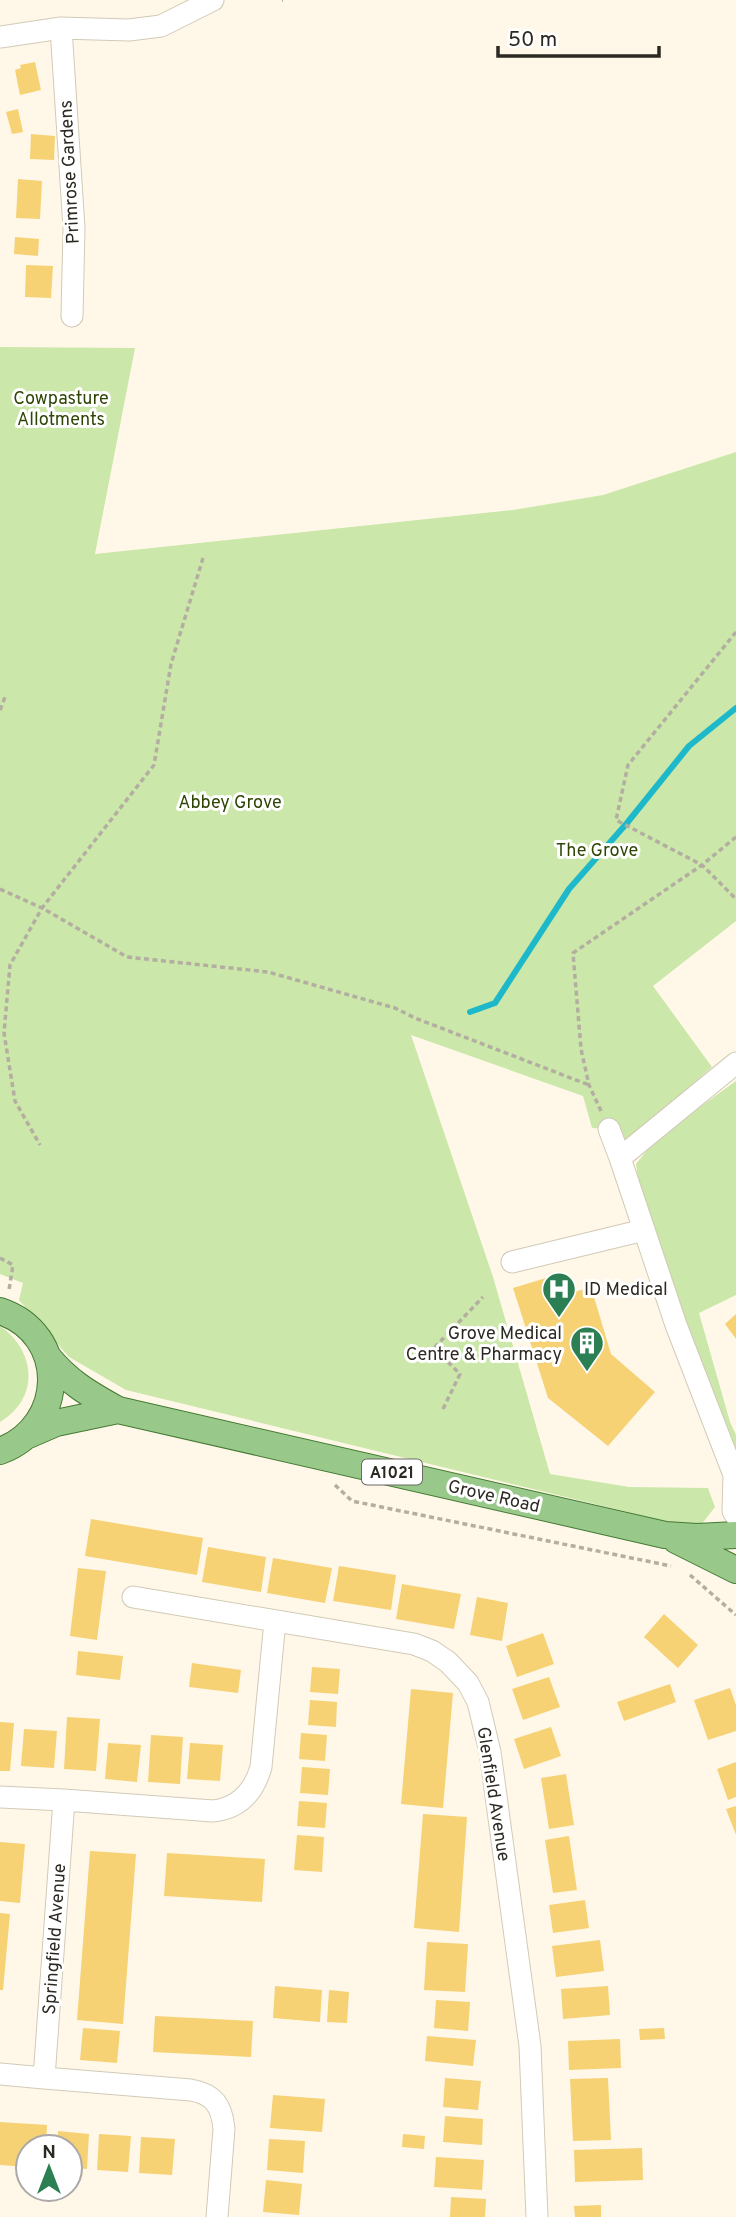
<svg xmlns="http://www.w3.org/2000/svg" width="736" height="2217" font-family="Overpass,sans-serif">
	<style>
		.green { fill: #cbe7a9 }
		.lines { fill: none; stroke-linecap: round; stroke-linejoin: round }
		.stream { stroke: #1eb8cb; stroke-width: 6 }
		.building { fill: #f6d275 }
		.minor-casing { stroke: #d2cab7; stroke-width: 23 }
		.major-casing { stroke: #457a34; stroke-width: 28 }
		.path { stroke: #b3aea1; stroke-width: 3.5; stroke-dasharray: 5 3.5; stroke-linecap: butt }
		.minor { stroke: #fff; stroke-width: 21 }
		.major { stroke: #98c98b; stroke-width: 26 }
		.labels { text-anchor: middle; stroke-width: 6; stroke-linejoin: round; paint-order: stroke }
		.shield { fill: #fff; stroke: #6b6964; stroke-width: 2 }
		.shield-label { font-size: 16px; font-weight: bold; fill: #2c2922 }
		.street-label { font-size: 18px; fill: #2c2922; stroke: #fff }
		.park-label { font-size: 18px; fill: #2f4505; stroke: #fff }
		.poi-label { font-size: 18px; fill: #2c2922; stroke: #fff; text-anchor: start }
	</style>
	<rect width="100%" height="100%" fill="#fff8e8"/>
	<path class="green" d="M0,347L135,348L95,554L513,510L603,495L736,452V921L653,986L712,1067L624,1144L609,1129L592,1128L583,1096L411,1035L493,1277L550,1474L629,1487L708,1488L715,1507L701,1525L677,1524L126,1390L69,1357L19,1300L23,1283L0,1274Z
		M736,1081V1295L699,1313L730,1422L736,1435V1464L640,1195L636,1164L657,1138Z
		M0,1326C36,1351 40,1398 0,1422Z"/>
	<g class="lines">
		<path class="stream" d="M470,1012L495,1003L569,889L627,823L689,746L736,708"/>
	</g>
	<path class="building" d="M35,62L41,90L20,95L15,70L21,68L20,65Z
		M18,109L23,132L12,134L6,112Z
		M31,134L55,136L54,160L30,159Z
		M18,179L42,181L40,219L16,218Z
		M15,237L39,239L38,256L14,254Z
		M26,265L53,266L51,298L25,297Z
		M546,1278L552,1299L591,1287L611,1354L655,1392L608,1446L548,1398L513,1288Z
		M736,1314V1339L725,1324Z
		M91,1519L203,1538L197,1575L85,1556Z
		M208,1547L266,1557L261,1592L202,1582Z
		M273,1558L332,1568L325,1603L267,1593Z
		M339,1566L396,1575L391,1610L333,1601Z
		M78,1568L106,1571L97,1640L70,1636Z
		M402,1584L461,1594L454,1629L396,1619Z
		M477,1597L508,1603L502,1641L470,1635Z
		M664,1614L698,1645L678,1668L644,1637Z
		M543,1633L554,1664L517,1677L506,1646Z
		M78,1651L123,1656L120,1680L76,1675Z
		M192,1663L241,1670L238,1693L189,1687Z
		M312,1667L340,1669L338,1694L310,1692Z
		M549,1677L560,1707L523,1720L512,1689Z
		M670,1684L676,1702L624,1721L617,1702Z
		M730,1688L736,1705V1731L708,1740L694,1700Z
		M411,1689L453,1693L443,1808L401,1804Z
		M310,1700L337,1702L336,1727L308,1725Z
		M67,1717L100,1719L96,1771L64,1769Z
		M0,1722L14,1723L10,1771H0Z
		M551,1727L561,1756L524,1769L514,1739Z
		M24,1729L57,1731L54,1768L21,1766Z
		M301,1733L327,1735L325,1761L299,1759Z
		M151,1735L183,1737L180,1784L148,1782Z
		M108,1743L141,1745L137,1782L105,1779Z
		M190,1743L223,1745L220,1781L187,1779Z
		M736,1762V1797L728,1800L717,1769Z
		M302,1767L330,1769L328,1795L300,1793Z
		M566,1774L574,1825L549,1829L541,1778Z
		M299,1801L327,1803L325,1828L297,1826Z
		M736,1806V1835L726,1809Z
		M423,1814L467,1817L459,1932L414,1928Z
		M297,1835L324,1837L322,1872L294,1870Z
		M569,1836L577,1890L553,1893L545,1840Z
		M0,1842L25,1844L20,1903L0,1901Z
		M90,1851L136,1854L123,2024L77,2020Z
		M167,1853L265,1859L262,1902L164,1896Z
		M585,1900L589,1928L553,1933L549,1905Z
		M0,1913L10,1914L3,1990H0Z
		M600,1940L604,1971L556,1977L552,1946Z
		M427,1942L468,1944L465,1992L424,1990Z
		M275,1986L322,1990L320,2022L273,2018Z
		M608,1986L610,2015L563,2019L561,1989Z
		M329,1990L349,1992L347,2023L327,2022Z
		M436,2000L470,2002L468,2031L434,2028Z
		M155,2016L253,2021L251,2057L153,2052Z
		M83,2028L120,2031L117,2063L80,2060Z
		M664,2028L665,2039L640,2040L639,2029Z
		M427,2036L476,2040L473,2066L425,2061Z
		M620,2039L621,2068L569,2070L568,2041Z
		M445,2078L481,2081L478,2110L443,2107Z
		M608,2078L611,2140L573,2141L570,2079Z
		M273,2095L325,2099L322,2132L270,2128Z
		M445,2116L483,2119L482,2145L443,2142Z
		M0,2122L47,2125L46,2147H28V2167L0,2165Z
		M58,2131L89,2134L87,2169L70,2168V2147H57Z
		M99,2134L131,2136L128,2172L97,2170Z
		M403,2134L425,2136L424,2149L402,2147Z
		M141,2137L175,2139L172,2175L139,2173Z
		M269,2139L305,2141L303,2173L267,2170Z
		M642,2148L643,2180L575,2182L574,2150Z
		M436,2157L484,2160L482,2190L434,2187Z
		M266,2180L302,2184L299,2215L263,2212Z
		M451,2197L486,2199L485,2217H450Z
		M601,2205V2217H575L574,2206Z"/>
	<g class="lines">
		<g class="minor-casing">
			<path id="minor" d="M61,28L74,228L72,316
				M0,37L61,28L129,30L161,26L213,0
				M609,1129L620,1158
				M512,1262L644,1230
				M734,1475L676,1325L620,1158L736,1063
				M736,1477L734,1475L733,1511L736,1516
				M133,1597L414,1644L432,1651L448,1662L468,1683L478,1702L490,1752L530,2046L537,2217
				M0,1797L64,1800L44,2078L191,2090C214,2094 222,2106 224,2129L217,2217
				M64,1800L213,1811C239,1808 254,1792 261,1767L275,1621
				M0,2074L44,2078"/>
		</g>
		<g class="major-casing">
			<path id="major" d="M0,1311C69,1334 67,1426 0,1451
				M47,1356C68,1382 89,1394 118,1410L665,1535L697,1537L736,1535
				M26,1436L56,1423L118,1410
				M676,1540L736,1570"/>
		</g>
		<path class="path" d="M282,0H283
			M203,558L171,664L154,765L42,908L127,957L268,972L395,1008L415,1018L589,1085
			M736,632L628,765L616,820L702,865L736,899
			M0,710L5,697
			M0,889L42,908L10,965L4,1033L15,1101L40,1145
			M601,1111L589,1085L581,1049L573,953L702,865L736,837
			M0,1258L13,1265L9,1290
			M443,1409L460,1374L434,1348L483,1297
			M335,1485L352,1501L671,1566
			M690,1575L736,1615"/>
		<use href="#minor" class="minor"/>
		<use href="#major" class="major"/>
	</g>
	<defs>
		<g id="hospital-pin" transform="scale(1.75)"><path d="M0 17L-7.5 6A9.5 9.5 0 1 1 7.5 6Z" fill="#2b7f52" stroke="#fff"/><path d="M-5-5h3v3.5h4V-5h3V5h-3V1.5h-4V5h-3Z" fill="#fff"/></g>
		<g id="building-pin" transform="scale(1.75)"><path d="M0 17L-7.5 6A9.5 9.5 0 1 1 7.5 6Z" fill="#2b7f52" stroke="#fff"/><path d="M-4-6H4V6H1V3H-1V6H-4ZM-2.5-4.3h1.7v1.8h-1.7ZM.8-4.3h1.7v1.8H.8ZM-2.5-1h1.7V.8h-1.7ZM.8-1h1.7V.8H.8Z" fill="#fff"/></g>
	</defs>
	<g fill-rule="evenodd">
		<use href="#hospital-pin" x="559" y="1289"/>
		<use href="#building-pin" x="587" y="1343"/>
	</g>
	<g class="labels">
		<rect class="shield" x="362" y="1459.5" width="60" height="25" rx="5"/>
		<g class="shield-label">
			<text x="392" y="1478">A1021</text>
		</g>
		<g class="street-label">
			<text transform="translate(69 172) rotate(-93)" y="6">Primrose Gardens</text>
			<text transform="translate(494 1496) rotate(13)" y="6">Grove Road</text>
			<text transform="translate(494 1794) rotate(81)" y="6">Glenfield Avenue</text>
			<text transform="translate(54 1939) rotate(-86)" y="6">Springfield Avenue</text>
		</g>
		<g class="park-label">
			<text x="61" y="404">Cowpasture<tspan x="61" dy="21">Allotments</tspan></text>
			<text x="230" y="808">Abbey Grove</text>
			<text x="597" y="856">The Grove</text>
		</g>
		<g class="poi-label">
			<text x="584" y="1295">ID Medical</text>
			<text x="562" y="1339" text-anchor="end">Grove Medical<tspan x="562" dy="21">Centre &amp; Pharmacy</tspan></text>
		</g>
	</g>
	<g transform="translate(49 2168)"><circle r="33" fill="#ffffff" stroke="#aba9a7" stroke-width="2"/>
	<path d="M0-5L12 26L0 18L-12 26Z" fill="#2b7f52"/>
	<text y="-10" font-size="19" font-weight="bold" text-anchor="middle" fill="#2c2922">N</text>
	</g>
	<path d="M498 46v10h161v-10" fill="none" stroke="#2c2922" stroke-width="3.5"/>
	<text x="508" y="46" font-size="21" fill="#2c2922" stroke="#ffffff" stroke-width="5" paint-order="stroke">50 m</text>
</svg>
